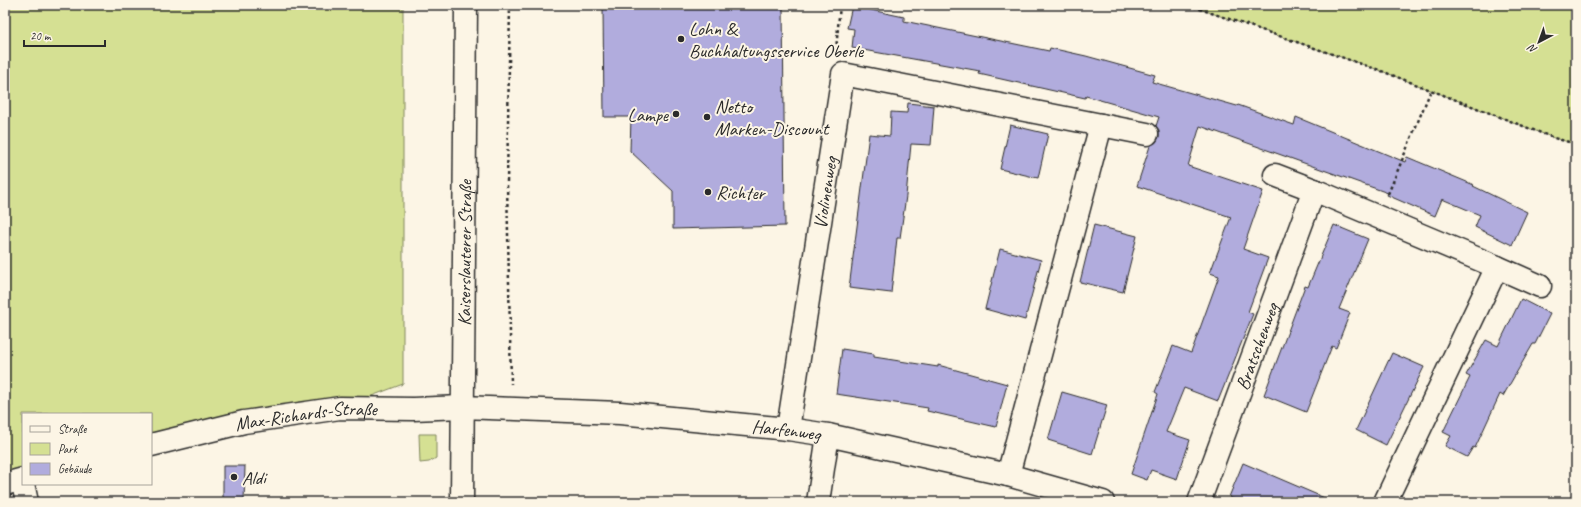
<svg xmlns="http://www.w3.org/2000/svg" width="1581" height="507" font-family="Caveat,sans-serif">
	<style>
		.green { fill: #d5e093; stroke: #80865f }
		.building { fill: #b1acdd; stroke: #2b2b2b }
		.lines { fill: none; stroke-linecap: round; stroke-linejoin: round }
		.street-casing { stroke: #2b2b2b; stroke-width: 25 }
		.secondary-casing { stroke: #2b2b2b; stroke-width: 25 }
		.path { stroke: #2b2b2b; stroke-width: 2.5; stroke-dasharray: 3 3; stroke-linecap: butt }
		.street { stroke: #fcf5e5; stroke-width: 22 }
		.secondary { stroke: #fcf5e5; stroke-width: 22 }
		.poi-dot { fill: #2b2b2b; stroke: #fcf5e5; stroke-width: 1.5 }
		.labels { text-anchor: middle; stroke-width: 4; stroke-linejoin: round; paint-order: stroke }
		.poi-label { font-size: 19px; fill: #2b2b2b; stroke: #fcf5e5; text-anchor: start }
		.street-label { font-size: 19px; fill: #2b2b2b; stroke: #fcf5e5 }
	</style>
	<rect width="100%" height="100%" fill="#fcf5e5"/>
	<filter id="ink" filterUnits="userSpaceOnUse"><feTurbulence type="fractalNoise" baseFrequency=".025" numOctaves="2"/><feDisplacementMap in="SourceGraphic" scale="8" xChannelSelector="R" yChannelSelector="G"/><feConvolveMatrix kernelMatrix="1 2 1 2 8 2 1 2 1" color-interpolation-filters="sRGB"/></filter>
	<g filter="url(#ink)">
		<path class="green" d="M5,5H403V384L340,408L151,445V414H23V479L5,484Z
			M1188,5H1576V144L1554,138L1379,70Z
			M436,434V458L429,462L420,463L419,434Z"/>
		<path class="building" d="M783,5L785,226L673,229V191L630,151L631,117H604L603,7Z
			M852,6L904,17V21L1049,51L1050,48L1086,56L1155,75L1152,82L1237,106L1238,105L1294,125L1296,117L1405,162L1407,157L1474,185L1473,186L1527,212L1512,245L1475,227L1480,215L1442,199L1435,216L1387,195L1388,193L1200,126L1188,166L1263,191L1243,249L1268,258L1248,312L1253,314L1218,401L1184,388L1166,432L1190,440L1177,479L1151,470L1147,480L1131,474L1158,394L1155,392L1173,346L1191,353L1219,276L1210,273L1231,217L1137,186L1150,146L1156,142L1159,137V130L1156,126L1159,117L1086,96L1085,98L979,74L980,71L852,48L854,29L847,28Z
			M908,103L934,106L931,145L911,144L906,196L900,238H897L891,293L849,288L869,134L890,136L891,112L907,113Z
			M1010,125L1048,134L1038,178L1000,169Z
			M1094,225L1137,236L1123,292L1080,282Z
			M1334,225L1368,239L1339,309L1350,313L1336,348L1332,346L1306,412L1264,395L1305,286L1308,287Z
			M1000,249L1041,260L1025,320L985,309Z
			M1521,299L1550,314L1535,344H1533L1503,396L1500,394L1475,448L1473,447L1467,457L1445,446L1451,436L1443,432L1470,377L1466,375L1486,340L1498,346Z
			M842,349L874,354V357L938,367V365L1007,384L996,427L927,411L928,408L836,394Z
			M1392,353L1424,367L1386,445L1356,430Z
			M1062,392L1107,405L1092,454L1048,440Z
			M1243,463L1334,502H1241L1229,497Z
			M223,466H245L244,502H223Z"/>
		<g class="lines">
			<g class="street-casing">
				<g id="street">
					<path d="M1101,125L1147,134"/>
					<path d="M1275,175L1314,190"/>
					<path d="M1497,267L1540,286"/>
					<path id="s1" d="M788,429L843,74L1101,125L1008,475"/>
					<path id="s2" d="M151,445L244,422L340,408L413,409L462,407L620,413L788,429L828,435L1008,475L1103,502"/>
					<path d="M5,484L23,479"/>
					<path d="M23,484L27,502"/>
					<path d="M818,502L828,435"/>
					<path id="s3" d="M1199,502L1314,190L1497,267L1385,502"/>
				</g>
			</g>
			<g class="secondary-casing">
				<g id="secondary">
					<path id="s4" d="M462,502L466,5"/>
				</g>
			</g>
			<path class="path" d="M510,5L507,183L511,384
				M1188,5L1379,70L1554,138L1576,144
				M836,50L840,5
				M1388,194L1431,90"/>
			<use href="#street" class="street"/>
			<use href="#secondary" class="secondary"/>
		</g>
	</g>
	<g class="poi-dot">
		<circle cx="681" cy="39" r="4"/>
		<circle cx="676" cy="114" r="4"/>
		<circle cx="707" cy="117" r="4"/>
		<circle cx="708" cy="192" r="4"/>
		<circle cx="234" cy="477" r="4"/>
	</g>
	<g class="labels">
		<g class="poi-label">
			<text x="689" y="35">Lohn &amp;<tspan x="689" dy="22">Buchhaltungsservice Oberle</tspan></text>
			<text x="715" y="113">Netto<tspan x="715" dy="22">Marken-Discount</tspan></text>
			<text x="668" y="121" text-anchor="end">Lampe</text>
			<text x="716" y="199">Richter</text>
			<text x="242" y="484">Aldi</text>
		</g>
		<g class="street-label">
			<text dy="7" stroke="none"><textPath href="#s1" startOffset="239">Violinenweg</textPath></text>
			<text dy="7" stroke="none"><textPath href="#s4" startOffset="249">Kaiserslauterer Straße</textPath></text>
			<text dy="7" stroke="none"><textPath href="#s3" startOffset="166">Bratschenweg</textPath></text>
			<text dy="7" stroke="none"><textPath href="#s2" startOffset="158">Max-Richards-Straße</textPath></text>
			<text dy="7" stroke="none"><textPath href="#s2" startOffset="640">Harfenweg</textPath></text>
		</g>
	</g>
	<rect width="1581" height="507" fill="none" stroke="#fcf5e5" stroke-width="20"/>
	<rect x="10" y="10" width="1561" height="487" fill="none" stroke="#2b2b2b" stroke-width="1.5" filter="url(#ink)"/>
	<rect x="22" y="413" width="130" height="72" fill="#fcf5e5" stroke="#a8a49b"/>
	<rect x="30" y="426" width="20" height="6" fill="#fcf5e5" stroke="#a8a49b"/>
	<text x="58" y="433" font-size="12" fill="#2b2b2b">Straße</text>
	<rect x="30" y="443" width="20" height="12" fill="#d5e093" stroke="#a8a49b"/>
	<text x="58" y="453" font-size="12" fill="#2b2b2b">Park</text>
	<rect x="30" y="463" width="20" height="12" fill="#b1acdd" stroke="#a8a49b"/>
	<text x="58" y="473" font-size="12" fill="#2b2b2b">Gebäude</text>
	<g transform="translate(1539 42) rotate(221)" stroke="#fcf5e5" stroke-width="3" paint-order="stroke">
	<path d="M0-3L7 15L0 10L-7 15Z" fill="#2b2b2b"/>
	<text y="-6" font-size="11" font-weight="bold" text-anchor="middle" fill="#2b2b2b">N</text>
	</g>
	<path d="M24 40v6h81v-6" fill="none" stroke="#2b2b2b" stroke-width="2"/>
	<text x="30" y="40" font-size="12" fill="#2b2b2b" stroke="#fcf5e5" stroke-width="3" paint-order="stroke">20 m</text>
</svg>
